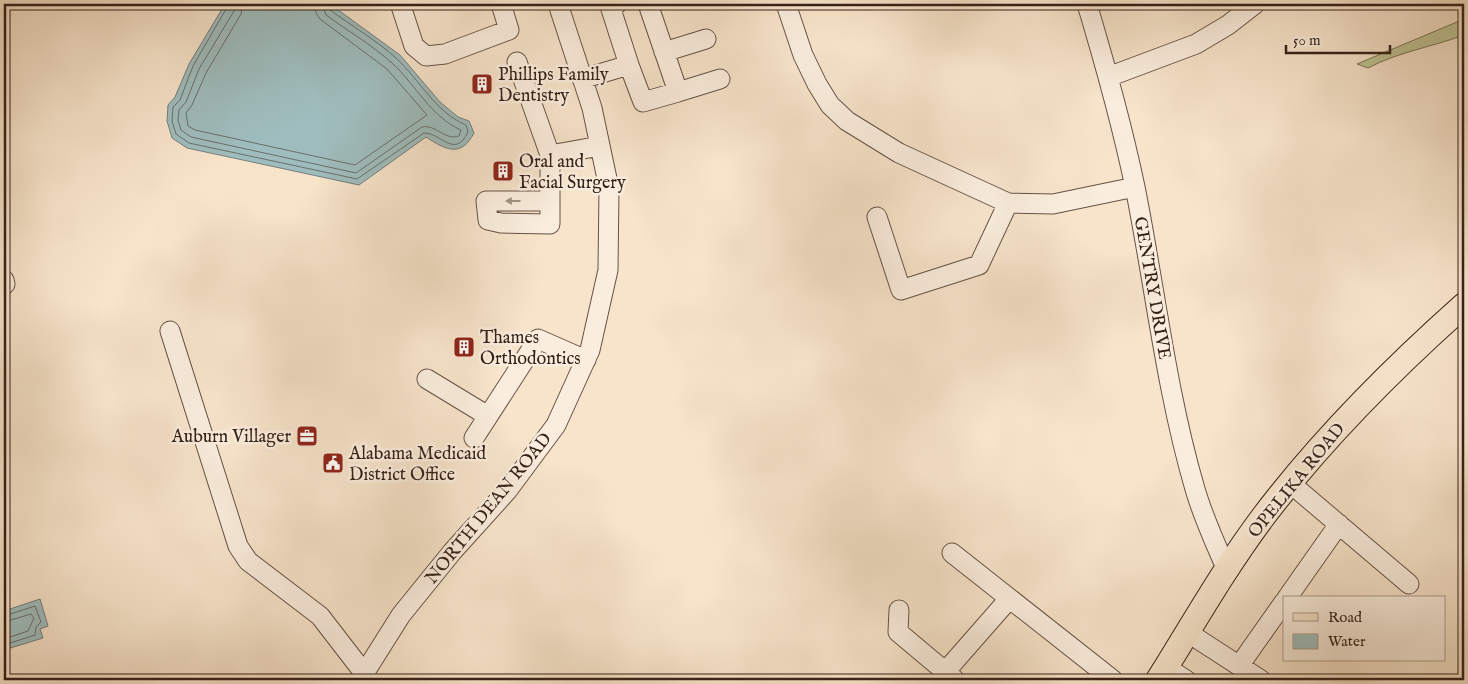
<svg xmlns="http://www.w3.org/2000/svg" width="1468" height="684" font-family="'IM FELL English',serif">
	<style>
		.green { fill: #bfc496; stroke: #7a7257 }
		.water { fill: #9fbdbe; stroke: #757f7c }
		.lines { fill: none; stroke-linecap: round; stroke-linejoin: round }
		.shore { stroke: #6a6f6b; stroke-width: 1 }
		.minor-casing { stroke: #665245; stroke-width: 21 }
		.major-casing { stroke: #362118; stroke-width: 26 }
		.minor { stroke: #faeddd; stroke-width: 19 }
		.major { stroke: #f7e4cb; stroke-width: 24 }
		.oneway { fill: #a29184 }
		.labels { text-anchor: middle; stroke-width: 5; stroke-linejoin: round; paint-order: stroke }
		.poi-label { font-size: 18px; fill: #362118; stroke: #faeddd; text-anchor: start }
		.street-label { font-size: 18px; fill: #362118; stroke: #faeddd }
	</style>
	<rect width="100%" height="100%" fill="#f7e4cb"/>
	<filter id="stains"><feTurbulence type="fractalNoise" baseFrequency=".004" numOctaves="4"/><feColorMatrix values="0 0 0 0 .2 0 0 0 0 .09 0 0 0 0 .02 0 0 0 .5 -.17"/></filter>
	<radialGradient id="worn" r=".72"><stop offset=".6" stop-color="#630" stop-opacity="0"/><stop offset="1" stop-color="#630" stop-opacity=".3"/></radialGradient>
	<path class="green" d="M1464,19V35C1432,47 1398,52 1368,68L1357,64Z"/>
	<path class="water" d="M225,4H330L400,55L440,102L458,117L469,121L474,133C461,158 446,150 426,137L359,185L187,148L172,138L167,121L168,105L175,97L189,64Z
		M40,599L48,626L40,629L43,638L4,650V611Z"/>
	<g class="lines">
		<path class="shore" d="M229,4L193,66L180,100L173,107L172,121L176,134L189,143L357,179L424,133C440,132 455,160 468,132L466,125C435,112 420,80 396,58C376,40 352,26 330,10L328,4
			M236,4L234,11L199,69L186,102L179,110L178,120L181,130L191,137L356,173L422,127C436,124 445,141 459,136L461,130C431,117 416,85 392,63C372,45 348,31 326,15L322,4
			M243,4L241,14L206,73L192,105L186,113L188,126L195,130L355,165L427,115L387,69L320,19L316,13L314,4
			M4,616L35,606L41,622L36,627L35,635L4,645
			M4,622L31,614L34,618L28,631L4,639"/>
		<g class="minor-casing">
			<path id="minor" d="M648,4L678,92L720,79
				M786,4L803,55L817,84L830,105L847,121L899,153L1008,203L1053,204L1135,187
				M1087,4C1105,64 1122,125 1135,187C1155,287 1166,390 1195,489C1203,517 1215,543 1227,570
				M401,6L414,46L426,56L445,54L509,30L501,4
				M664,52L706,39
				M517,62L550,155V224L501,223L488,220L486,201H550
				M629,65L643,102L678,92
				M1108,77L1196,44L1228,25L1255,4
				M582,79L629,65L610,6L617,4
				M550,155L600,146
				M877,217L901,290L979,265L1008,203
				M4,280L5,284
				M170,331L238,546L248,561L320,616L364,673
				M427,379L488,416
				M474,438L538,339L586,360
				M1290,483L1409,584
				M952,553L1113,680
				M1287,598L1339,524
				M899,610L898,632L954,679
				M1187,632L1261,680
				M1239,666L1284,602
				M1166,667L1186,680
				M945,672L1009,599
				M360,680L401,615L452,552L507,491L556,425L590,350L608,270L609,188L592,108L558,4"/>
		</g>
		<g class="major-casing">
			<path id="major" d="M1158,680C1192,626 1224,569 1263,517C1322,439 1391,370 1464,305"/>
		</g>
		<use href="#minor" class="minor"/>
		<use href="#major" class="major"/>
	</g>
	<defs><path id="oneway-solid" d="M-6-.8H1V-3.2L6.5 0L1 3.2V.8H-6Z" transform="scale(1.25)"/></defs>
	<use class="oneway" href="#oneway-solid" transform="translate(513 201) rotate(180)"/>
	<defs>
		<g id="building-square" transform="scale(1.125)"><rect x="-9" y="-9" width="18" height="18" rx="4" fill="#8f2418" stroke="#faeddd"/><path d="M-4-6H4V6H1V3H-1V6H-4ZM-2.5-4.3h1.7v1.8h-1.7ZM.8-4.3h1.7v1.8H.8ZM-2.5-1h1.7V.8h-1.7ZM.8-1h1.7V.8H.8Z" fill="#fff"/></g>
		<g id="office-square" transform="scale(1.125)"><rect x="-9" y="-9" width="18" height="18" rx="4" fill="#8f2418" stroke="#faeddd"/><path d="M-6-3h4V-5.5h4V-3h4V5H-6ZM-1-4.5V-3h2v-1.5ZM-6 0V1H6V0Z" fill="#fff"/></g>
		<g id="civic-square" transform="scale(1.125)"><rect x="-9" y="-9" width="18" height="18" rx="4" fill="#8f2418" stroke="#faeddd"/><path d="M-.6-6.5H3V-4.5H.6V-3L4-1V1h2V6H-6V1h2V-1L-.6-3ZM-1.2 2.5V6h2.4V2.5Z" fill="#fff"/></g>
	</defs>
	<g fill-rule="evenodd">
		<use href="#building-square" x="482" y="84"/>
		<use href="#building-square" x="503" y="171"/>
		<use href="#building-square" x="464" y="347"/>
		<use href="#office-square" x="307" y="436"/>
		<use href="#civic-square" x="333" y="463"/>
	</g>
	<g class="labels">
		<g class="poi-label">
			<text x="498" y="80">Phillips Family<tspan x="498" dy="21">Dentistry</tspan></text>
			<text x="519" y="167">Oral and<tspan x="519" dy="21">Facial Surgery</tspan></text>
			<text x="480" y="343">Thames<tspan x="480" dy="21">Orthodontics</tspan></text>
			<text x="291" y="442" text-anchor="end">Auburn Villager</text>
			<text x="349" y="459">Alabama Medicaid<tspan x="349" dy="21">District Office</tspan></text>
		</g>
		<g class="street-label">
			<text transform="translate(1153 288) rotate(80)" y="6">GENTRY DRIVE</text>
			<text transform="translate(1296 480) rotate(-51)" y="6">OPELIKA ROAD</text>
			<text transform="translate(488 508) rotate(-51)" y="6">NORTH DEAN ROAD</text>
		</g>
	</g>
	<rect width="1468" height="684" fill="none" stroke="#f7e4cb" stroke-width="20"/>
	<rect x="5" y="5" width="1458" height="674" fill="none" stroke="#362118" stroke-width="2.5"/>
	<rect x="10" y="10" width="1448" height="664" fill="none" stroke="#362118"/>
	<rect x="1283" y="596" width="162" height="65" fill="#faeddd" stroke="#ac9b8e"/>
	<rect x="1293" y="613" width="25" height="8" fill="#f7e4cb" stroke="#ac9b8e"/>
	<text x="1328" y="622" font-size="15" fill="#362118">Road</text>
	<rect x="1293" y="634" width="25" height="15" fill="#9fbdbe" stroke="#ac9b8e"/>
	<text x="1328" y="646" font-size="15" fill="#362118">Water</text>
	<path d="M1286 45v8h104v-8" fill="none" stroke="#362118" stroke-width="2.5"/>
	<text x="1293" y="45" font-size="15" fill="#362118" stroke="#faeddd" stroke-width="4" paint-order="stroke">50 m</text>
	<rect width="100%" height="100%" filter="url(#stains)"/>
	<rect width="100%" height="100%" fill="url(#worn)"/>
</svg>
